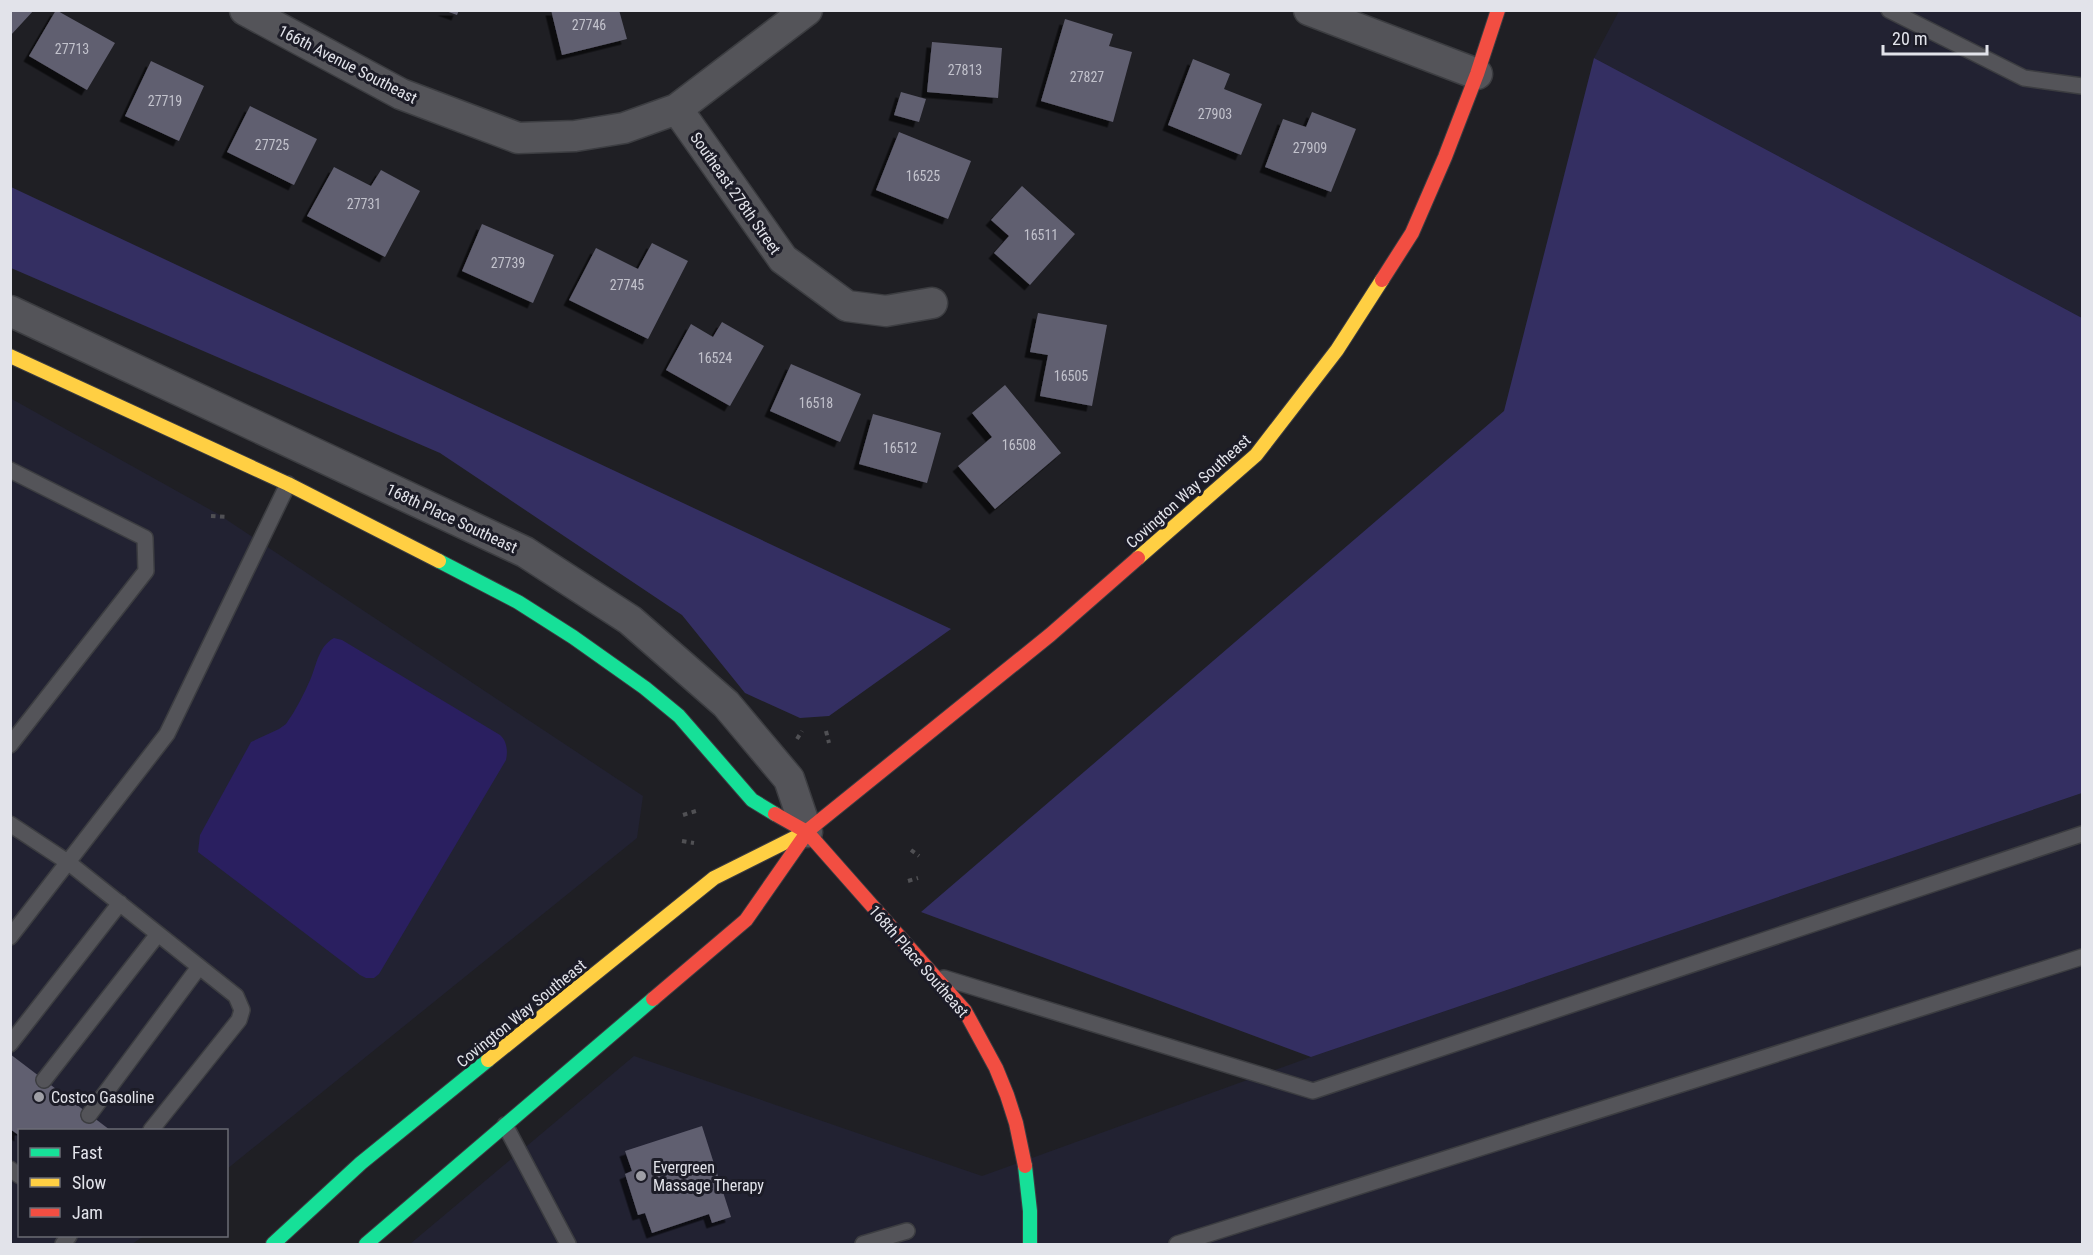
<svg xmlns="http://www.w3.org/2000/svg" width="2093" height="1255" font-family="'Roboto Condensed',sans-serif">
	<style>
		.built { fill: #222232 }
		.green { fill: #342f62 }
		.water { fill: #2a1f60 }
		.building { fill: #605f70; filter: url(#shadow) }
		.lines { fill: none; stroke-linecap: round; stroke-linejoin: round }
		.lane-casing { stroke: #3c3d41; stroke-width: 18 }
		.street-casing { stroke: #3c3d41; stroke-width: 33 }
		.fast-casing { stroke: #3c3d41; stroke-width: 16 }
		.slow-casing { stroke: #3c3d41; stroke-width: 16 }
		.jam-casing { stroke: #3c3d41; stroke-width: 16 }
		.path { stroke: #505054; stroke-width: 4; stroke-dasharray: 4.5 4.5; stroke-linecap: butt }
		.lane { stroke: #545459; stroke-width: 15 }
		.street { stroke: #545459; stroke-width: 30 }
		.fast { stroke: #16e098; stroke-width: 14 }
		.slow { stroke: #ffcf43; stroke-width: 14 }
		.jam { stroke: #f24e42; stroke-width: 14 }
		.poi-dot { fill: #9e9ea5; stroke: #1c1c27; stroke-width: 2 }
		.labels { text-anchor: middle; stroke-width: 6; stroke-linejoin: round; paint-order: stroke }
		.number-label { font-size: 14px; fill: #c2c2cc }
		.street-label { font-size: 16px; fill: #e2e3ea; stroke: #1c1c27 }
		.poi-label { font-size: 16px; fill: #e2e3ea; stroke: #1c1c27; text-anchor: start }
	</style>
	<defs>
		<filter id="shadow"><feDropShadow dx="-5.5" dy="5.5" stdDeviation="0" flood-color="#0009"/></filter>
	</defs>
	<rect width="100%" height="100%" fill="#1f1f24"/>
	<path class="built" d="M1619,11H2082V318L1594,58Z
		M10,398L218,514L643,796L637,838L227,1169L226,1130H20V1236H144L132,1244H11Z
		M2082,793V1244H410L634,1056L982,1176L1311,1057Z"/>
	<path class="green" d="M1594,58L2082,318V793L1311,1057L921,912L1504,411Z
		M11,187L951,629L829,716L800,718L745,693L682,615L440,453L11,268Z"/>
	<path class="water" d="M334,638L342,640L500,735C507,741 508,751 506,760L379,974L374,978H366L360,975L198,852L200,835L251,742L279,729L286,724C296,710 304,694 311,678C317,663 319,646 334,638Z"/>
	<path class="building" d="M10,10H34L10,36Z
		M56,10L115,43L87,90L29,56Z
		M443,10H459L457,15Z
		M551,10H619L627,39L562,55Z
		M1065,19L1113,34L1109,46L1132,52L1113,122L1041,101Z
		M932,42L1002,48L998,98L927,92Z
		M1193,59L1230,74L1224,89L1262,104L1241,155L1168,125Z
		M151,61L204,86L179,141L125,116Z
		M901,92L926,99L919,122L894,115Z
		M250,106L317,139L294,185L227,152Z
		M1312,112L1356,129L1331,192L1265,167L1283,119L1306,127Z
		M899,132L971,161L948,219L876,190Z
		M334,167L371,186L381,170L420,191L385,257L307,216Z
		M1022,186L1075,234L1030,285L994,253L1009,236L991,220Z
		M482,224L554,255L533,303L462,271Z
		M652,243L688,261L648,339L569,300L596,248L638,269Z
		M1038,313L1107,325L1092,406L1040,396L1048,355L1030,352Z
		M722,322L764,346L730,406L666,370L691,324L713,337Z
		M791,364L861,394L840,442L770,411Z
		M1005,385L1061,453L995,509L958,466L992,437L972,413Z
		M873,414L941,433L927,483L859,464Z
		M10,1054L110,1130H20V1136L10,1129Z
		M702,1126L731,1217L712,1223L709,1214L652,1233L645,1213L638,1215L625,1174L632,1171L625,1151Z"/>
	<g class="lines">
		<g class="lane-casing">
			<path id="lane" d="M1889,10L2024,78L2082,86
				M10,470L145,538L146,571L10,745
				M10,824L69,863L236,996L242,1010L239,1020L151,1130
				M10,937L167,734L288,484
				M944,978L1313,1091L2082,834
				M10,1044L120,903
				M44,1080L158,934
				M89,1115L199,967
				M505,1125L568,1244
				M10,1169L20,1176
				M63,1244L69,1236
				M863,1244L907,1231
				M1177,1244L2082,957"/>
		</g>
		<g class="street-casing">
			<path id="street" d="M245,10L401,94L518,138L575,136L624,128L677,109L807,10
				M1309,10L1477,74
				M677,109L783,259L847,306L886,311L932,303
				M10,311L525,552L630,620L726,704L789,779L807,832"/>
		</g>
		<g class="fast-casing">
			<path id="fast" d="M439,561L518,602L573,637L645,688L679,716L752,800L775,814
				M1025,1166L1030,1211V1244
				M273,1244L361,1163L488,1060
				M366,1244L653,999"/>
		</g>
		<g class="slow-casing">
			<path id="slow" d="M10,356L288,484L439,561
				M1138,558L1256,455L1337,350L1382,280
				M488,1060L714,878L806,832"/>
		</g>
		<g class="jam-casing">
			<path id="jam" d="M1382,280L1412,233L1445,157L1477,74L1498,10
				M775,814L807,832L965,1011L996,1068L1007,1095L1016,1123L1025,1166
				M806,832L1050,635L1138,558
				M653,999L746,920L806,834"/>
		</g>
		<path class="path" d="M211,516L227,517
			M826,731L829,743
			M797,739L802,731
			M683,815L696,811
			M682,841L694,843
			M911,850L919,856
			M908,881L918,878"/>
		<use href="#lane" class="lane"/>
		<use href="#street" class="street"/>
		<use href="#fast" class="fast"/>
		<use href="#slow" class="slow"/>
		<use href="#jam" class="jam"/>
	</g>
	<g class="poi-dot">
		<circle cx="39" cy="1097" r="6"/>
		<circle cx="641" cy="1176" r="6"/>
	</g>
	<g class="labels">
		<g class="number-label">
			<text x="589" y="30">27746</text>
			<text x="72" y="54">27713</text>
			<text x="965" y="75">27813</text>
			<text x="1087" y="82">27827</text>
			<text x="165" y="106">27719</text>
			<text x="1215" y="119">27903</text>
			<text x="272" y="150">27725</text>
			<text x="1310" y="153">27909</text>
			<text x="923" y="181">16525</text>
			<text x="364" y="209">27731</text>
			<text x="1041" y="240">16511</text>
			<text x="508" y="268">27739</text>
			<text x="627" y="290">27745</text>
			<text x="715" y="363">16524</text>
			<text x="1071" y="381">16505</text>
			<text x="816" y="408">16518</text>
			<text x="1019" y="450">16508</text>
			<text x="900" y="453">16512</text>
		</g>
		<g class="street-label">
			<text transform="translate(348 64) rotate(27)" y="6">166th Avenue Southeast</text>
			<text transform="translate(736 193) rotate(55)" y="6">Southeast 278th Street</text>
			<text transform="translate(1188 491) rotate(-42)" y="6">Covington Way Southeast</text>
			<text transform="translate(452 518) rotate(25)" y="6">168th Place Southeast</text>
			<text transform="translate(919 961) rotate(49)" y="6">168th Place Southeast</text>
			<text transform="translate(521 1013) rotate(-39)" y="6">Covington Way Southeast</text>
		</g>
		<g class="poi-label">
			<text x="51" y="1103">Costco Gasoline</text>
			<text x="653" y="1173">Evergreen<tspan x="653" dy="18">Massage Therapy</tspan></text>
		</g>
	</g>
	<rect width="2093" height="1255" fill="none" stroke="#e2e3ea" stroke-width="24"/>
	<rect x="18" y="1129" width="210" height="108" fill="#1c1c27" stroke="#6b6c75" stroke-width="1.5"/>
	<rect x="30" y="1148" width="30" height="9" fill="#16e098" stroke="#6b6c75" stroke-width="1.5"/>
	<text x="72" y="1159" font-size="18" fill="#e2e3ea">Fast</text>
	<rect x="30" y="1178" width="30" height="9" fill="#ffcf43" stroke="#6b6c75" stroke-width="1.5"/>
	<text x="72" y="1189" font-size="18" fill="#e2e3ea">Slow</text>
	<rect x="30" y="1208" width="30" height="9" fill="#f24e42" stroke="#6b6c75" stroke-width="1.5"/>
	<text x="72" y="1219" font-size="18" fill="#e2e3ea">Jam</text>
	<path d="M1883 45v9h104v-9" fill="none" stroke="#e2e3ea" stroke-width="3"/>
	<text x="1892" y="45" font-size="18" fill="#e2e3ea" stroke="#1c1c27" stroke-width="4.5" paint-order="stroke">20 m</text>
</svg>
